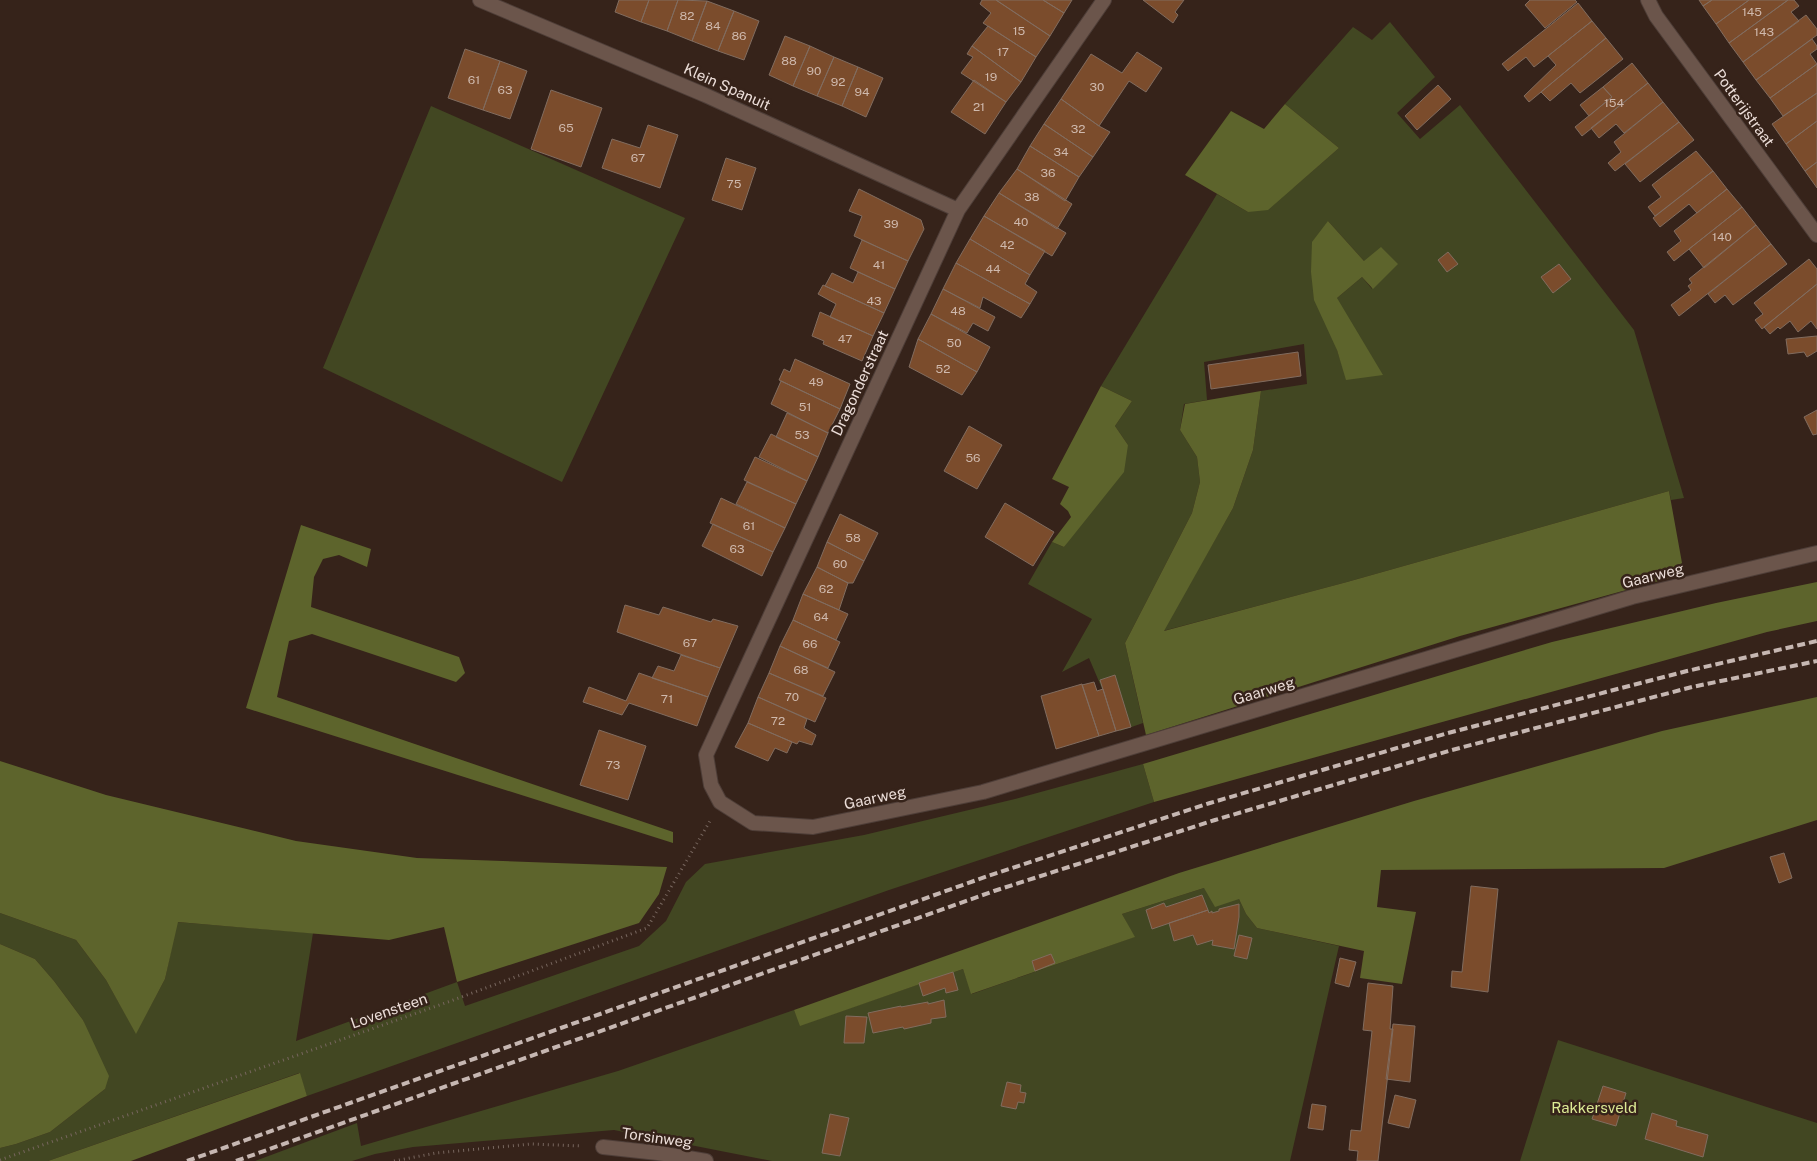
<svg xmlns="http://www.w3.org/2000/svg" width="1817" height="1161" font-family="'Public Sans',sans-serif">
	<style>
		.green { fill: #424722; fill-rule: evenodd }
		.forest { fill: #5d642c }
		.building { fill: #7b4c2c; stroke: #816c5f }
		.lines { fill: none; stroke-linecap: round; stroke-linejoin: round }
		.minor-casing { stroke: #4e3e38; stroke-width: 16 }
		.path { stroke: #77665e; stroke-width: 3; stroke-dasharray: 1 4; stroke-linecap: butt }
		.minor { stroke: #6b554b; stroke-width: 14 }
		.rail { stroke: #c6b7b2; stroke-width: 4; stroke-dasharray: 8 4; stroke-linecap: butt }
		.labels { text-anchor: middle; stroke-width: 5; stroke-linejoin: round; paint-order: stroke }
		.number-label { font-size: 12px; fill: #cfb9ad }
		.street-label { font-size: 15px; fill: #ebddd8; stroke: #36231a }
		.park-label { font-size: 15px; fill: #dce994; stroke: #36231a }
	</style>
	<rect width="100%" height="100%" fill="#36231a"/>
	<path class="green" d="M1390,22L1435,77L1397,113L1420,139L1460,105L1634,330L1684,498L1671,500L1669,491L1347,582L1163,631L1233,508L1253,450L1261,391L1307,384L1304,344L1204,362L1207,400L1184,404L1180,430L1197,457L1200,482L1192,513L1125,643L1143,723L1120,731L1089,658L1062,672L1092,619L1028,584L1052,542L1064,547L1128,445L1115,426L1132,401L1101,386L1217,194L1248,212L1294,187L1339,148L1285,104L1353,27L1372,40ZM1328,221L1364,261L1372,289L1362,277L1337,298L1347,380L1337,350Z
		M431,106L685,218L562,482L323,368Z
		M1143,764L1154,802L889,890L307,1096L299,1073L48,1161H0V1148L16,1144L50,1132L105,1089L83,1020L54,981L35,959L0,944V913L76,940L106,980L136,1033L165,979L177,922L313,933L296,1041L457,982L465,1006L639,946L666,921L686,882L705,864L864,835L1015,799Z
		M1204,888L1239,899L1246,914L1257,928L1339,946L1290,1161H772L614,1130L413,1147L375,1154L352,1161H255L357,1123L361,1146L618,1071L794,1010L801,1025L963,969L972,994L1134,937L1122,914Z
		M1558,1040L1817,1123V1161H1520Z"/>
	<path class="forest" d="M1285,104L1339,148L1268,210L1248,212L1185,175L1231,111L1264,129Z
		M1328,221L1364,261L1381,247L1398,264L1373,289L1362,277L1337,298L1383,375L1346,380L1337,350L1314,300L1311,272L1312,242Z
		M1101,386L1132,401L1115,426L1128,445L1124,472L1064,547L1052,542L1071,517L1068,511L1060,504L1069,487L1052,479Z
		M1261,391L1253,450L1233,508L1164,631L1347,582L1669,491L1684,574L1460,636L1146,735L1125,643L1192,513L1200,482L1197,457L1180,430L1185,404Z
		M301,525L371,549L367,567L339,555L323,559L314,577L311,607L459,657L465,673L456,682L312,634L289,641L277,697L673,832V843L246,708Z
		M1817,582V621L1767,632L1154,802L1143,764L1552,642L1716,603Z
		M1817,697V820L1664,868L1381,870L1377,907L1416,912L1402,984L1360,978L1364,951L1257,928L1246,914L1239,899L1215,907L1204,888L1122,914L1135,937L971,994L963,969L800,1026L794,1010L1179,873L1414,801L1662,731Z
		M0,761L106,795L296,841L417,858L667,867L659,894L639,923L457,982L444,927L389,940L178,922L165,979L136,1034L106,980L76,940L0,913Z
		M0,944L35,959L54,981L83,1020L109,1076L105,1089L50,1132L16,1144L0,1148Z
		M300,1073L307,1096L131,1161H48Z"/>
	<path class="building" d="M619,0H649L641,22L615,12Z
		M649,0H678L667,31L641,22Z
		M678,0L707,1L692,41L667,31Z
		M982,0H996L1050,36L1036,57L983,23L991,13L980,4Z
		M996,0H1043L1064,13L1050,36Z
		M1043,0H1072L1064,13Z
		M1143,0H1184L1175,12L1178,15L1173,23Z
		M1530,0H1575L1577,2L1545,28L1525,5Z
		M1699,0H1712L1703,6Z
		M1712,0H1749L1716,24L1703,6Z
		M1749,0H1788L1729,43L1716,24Z
		M1788,0H1794L1799,6L1791,12L1799,21L1743,62L1729,43Z
		M707,1L734,11L718,51L692,41Z
		M1578,3L1592,21L1548,56L1534,67L1526,57L1508,71L1502,64Z
		M734,11L759,21L744,60L718,51Z
		M1806,15L1817,29V35L1756,80L1743,62Z
		M1592,21L1606,38L1529,102L1524,96L1556,65L1548,56Z
		M988,26L1036,57L1021,82L972,46Z
		M785,36L810,46L793,86L769,75Z
		M1606,38L1623,59L1580,93L1571,83L1550,101L1541,92Z
		M1812,39L1817,46V49L1810,54L1817,64L1770,98L1756,80Z
		M810,46L834,57L817,96L793,86Z
		M972,46L1021,82L1006,102L961,73L973,57L967,54Z
		M465,49L500,61L483,110L448,98Z
		M1137,52L1162,68L1146,92L1129,81L1099,126L1061,99L1091,54L1122,73Z
		M834,57L858,67L842,106L817,96Z
		M500,61L527,71L510,119L483,110Z
		M1632,63L1648,83L1582,136L1575,127L1612,97L1603,87Z
		M1817,64V93L1783,116L1770,98Z
		M858,67L883,78L866,117L842,106Z
		M974,80L1006,102L985,134L951,112Z
		M1648,83L1663,102L1624,133L1616,124L1599,138L1591,128Z
		M1438,85L1451,99L1417,130L1405,116Z
		M1603,87L1612,97L1589,116L1580,105Z
		M551,90L602,108L581,167L531,149Z
		M1817,93V121L1786,144L1772,124Z
		M1061,99L1099,126L1110,132L1093,157L1044,124Z
		M1663,102L1679,122L1615,171L1608,163L1621,152L1614,142Z
		M1817,121V162L1805,171L1786,144Z
		M1679,122L1694,140L1640,182L1625,164Z
		M1044,124L1093,157L1079,177L1030,146Z
		M648,125L678,135L660,188L602,168L612,139L640,148Z
		M1030,146L1079,177L1065,201L1017,169Z
		M1696,151L1713,171L1655,216L1648,207L1661,197L1652,185Z
		M726,158L756,168L742,210L712,200Z
		M1817,162V188L1805,171Z
		M1017,169L1072,204L1057,229L999,193Z
		M1713,171L1727,189L1697,213L1689,204L1660,227L1653,218Z
		M859,189L921,220L924,229L908,261L854,236L862,216L849,211Z
		M1727,189L1742,207L1674,261L1667,252L1681,241L1674,231Z
		M999,193L1066,233L1052,256L984,216Z
		M1742,207L1756,225L1704,268L1689,249Z
		M984,216L1045,251L1030,275L970,239Z
		M1756,225L1771,244L1679,316L1671,305L1691,290L1688,286L1692,283L1689,279Z
		M970,239L1030,275L1025,284L1037,292L1030,304L956,263Z
		M862,240L908,261L895,289L850,268Z
		M1771,244L1787,264L1733,305L1725,295L1715,303L1708,294Z
		M1448,252L1458,264L1447,272L1438,260Z
		M1809,259L1817,269V284L1762,329L1755,320L1763,314L1754,303Z
		M956,263L1030,304L1021,318L983,297L980,308L943,289Z
		M1559,264L1571,279L1553,293L1541,277Z
		M858,272L895,289L884,313L825,286L832,273L853,283Z
		M1817,284V329L1811,321L1798,332L1790,321L1780,329L1778,327L1770,334L1764,327Z
		M823,285L884,313L873,336L830,317L836,304L818,294Z
		M943,289L995,317L988,331L973,323L967,333L931,314Z
		M820,312L873,336L862,361L823,344L824,341L812,336Z
		M931,314L990,347L977,372L918,339Z
		M1817,336V351L1807,357L1804,352L1788,354L1786,339Z
		M918,339L977,372L962,395L909,367Z
		M1298,352L1301,376L1211,389L1208,365Z
		M795,359L850,384L840,409L779,380L784,369L790,372Z
		M781,381L840,409L828,433L771,404Z
		M1817,410V434L1813,435L1804,417Z
		M787,413L828,433L818,457L776,437Z
		M969,426L1002,445L977,489L944,471Z
		M771,434L818,457L807,481L759,457Z
		M755,457L807,481L796,504L744,480Z
		M747,482L796,504L785,528L736,504Z
		M721,498L785,528L773,552L710,523Z
		M1005,503L1054,532L1033,566L985,537Z
		M840,514L878,533L864,561L827,542Z
		M713,524L773,552L762,576L702,546Z
		M827,542L864,561L853,583H848L817,567Z
		M817,567L848,583L839,610L803,594Z
		M803,594L848,614L836,640L793,620Z
		M625,605L659,615L663,607L711,622L713,619L738,626L720,668L617,632Z
		M793,620L840,642L828,668L780,646Z
		M780,646L835,672L823,696L769,673Z
		M681,655L720,668L708,697L652,678L658,666L674,671Z
		M639,673L708,697L697,726L629,703L622,715L583,702L589,687L626,701Z
		M769,673L826,698L815,722L758,697Z
		M1115,675L1131,727L1116,731L1100,680Z
		M1094,682L1097,691L1103,689L1116,731L1099,736L1082,685Z
		M1082,684L1099,736L1056,749L1041,696Z
		M758,697L807,719L804,728L816,735L812,745L799,741L797,744L792,742L748,723Z
		M748,723L792,742L787,753L775,748L768,761L735,747Z
		M599,730L646,746L628,800L580,785Z
		M1784,853L1792,878L1779,883L1770,857Z
		M1471,886L1498,889L1488,992L1451,987L1452,971L1462,972Z
		M1202,895L1208,910L1152,929L1146,910L1164,903L1166,907Z
		M1239,904V917L1234,949L1212,945L1213,940L1197,945L1193,935L1174,941L1169,923L1208,910L1209,913L1212,911V913L1219,911V909Z
		M1239,935L1252,938L1247,959L1234,956Z
		M1051,954L1055,963L1035,971L1032,961Z
		M1340,958L1356,962L1349,987L1335,983Z
		M953,972L958,990L946,993L945,988L923,996L919,983Z
		M1368,983L1393,986L1390,1029H1393L1378,1161H1357L1358,1151L1349,1150L1351,1130L1361,1131L1372,1031L1363,1030Z
		M944,1000L946,1017L931,1019V1023L904,1029L903,1027L873,1033L868,1013L901,1006V1007L928,1002V1004Z
		M846,1016L867,1017L864,1043H844Z
		M1393,1024L1415,1026L1410,1082L1386,1079Z
		M1007,1082L1021,1085L1020,1092L1026,1093L1024,1103L1018,1102L1016,1109L1001,1106Z
		M1603,1086L1626,1093L1616,1126L1592,1119Z
		M1395,1095L1416,1100L1409,1128L1388,1123Z
		M1312,1104L1326,1106L1323,1130L1308,1128Z
		M1652,1113L1677,1121L1676,1126L1708,1135L1703,1157L1645,1139Z
		M830,1114L849,1118L840,1156L822,1153Z"/>
	<g class="lines">
		<g class="minor-casing">
			<path id="minor" d="M480,0L705,95L958,210
				M1104,0L958,210L706,755L711,785L720,802L753,823L813,827L983,792L1632,597L1817,553
				M1648,0L1656,16L1817,235
				M603,1147L658,1153L706,1161"/>
		</g>
		<path class="path" d="M0,1160L448,1002L647,928L710,821
			M394,1161L436,1153L531,1144L582,1146"/>
		<use href="#minor" class="minor"/>
		<path class="rail" d="M187,1161L988,876L1210,803L1448,733L1687,671L1817,641
			M236,1161L994,891L1215,820L1452,750L1692,687L1817,661"/>
	</g>
	<g class="labels">
		<g class="number-label">
			<text x="1752" y="16">145</text>
			<text x="687" y="20">82</text>
			<text x="713" y="30">84</text>
			<text x="1019" y="35">15</text>
			<text x="1764" y="36">143</text>
			<text x="739" y="40">86</text>
			<text x="1003" y="56">17</text>
			<text x="789" y="65">88</text>
			<text x="814" y="75">90</text>
			<text x="991" y="81">19</text>
			<text x="474" y="84">61</text>
			<text x="838" y="86">92</text>
			<text x="1097" y="91">30</text>
			<text x="505" y="94">63</text>
			<text x="862" y="96">94</text>
			<text x="1614" y="107">154</text>
			<text x="979" y="111">21</text>
			<text x="566" y="132">65</text>
			<text x="1078" y="133">32</text>
			<text x="1061" y="156">34</text>
			<text x="638" y="162">67</text>
			<text x="1048" y="177">36</text>
			<text x="734" y="188">75</text>
			<text x="1032" y="201">38</text>
			<text x="1021" y="226">40</text>
			<text x="891" y="228">39</text>
			<text x="1722" y="241">140</text>
			<text x="1007" y="249">42</text>
			<text x="879" y="269">41</text>
			<text x="993" y="273">44</text>
			<text x="874" y="305">43</text>
			<text x="958" y="315">48</text>
			<text x="845" y="343">47</text>
			<text x="954" y="347">50</text>
			<text x="943" y="373">52</text>
			<text x="816" y="386">49</text>
			<text x="805" y="411">51</text>
			<text x="802" y="439">53</text>
			<text x="973" y="462">56</text>
			<text x="749" y="530">61</text>
			<text x="853" y="542">58</text>
			<text x="737" y="553">63</text>
			<text x="840" y="568">60</text>
			<text x="826" y="593">62</text>
			<text x="821" y="621">64</text>
			<text x="690" y="647">67</text>
			<text x="810" y="648">66</text>
			<text x="801" y="674">68</text>
			<text x="792" y="701">70</text>
			<text x="667" y="703">71</text>
			<text x="778" y="725">72</text>
			<text x="613" y="769">73</text>
		</g>
		<g class="street-label">
			<text transform="translate(727 87) rotate(24)" y="5">Klein Spanuit</text>
			<text transform="translate(1744 108) rotate(54)" y="5">Potterijstraat</text>
			<text transform="translate(860 383) rotate(-65)" y="5">Dragonderstraat</text>
			<text transform="translate(1653 576) rotate(-14)" y="5">Gaarweg</text>
			<text transform="translate(1264 691) rotate(-17)" y="5">Gaarweg</text>
			<text transform="translate(875 798) rotate(-12)" y="5">Gaarweg</text>
			<text transform="translate(389 1011) rotate(-19)" y="5">Lovensteen</text>
			<text transform="translate(657 1138) rotate(8)" y="5">Torsinweg</text>
		</g>
		<g class="park-label">
			<text x="1594" y="1113">Rakkersveld</text>
		</g>
	</g>
</svg>
